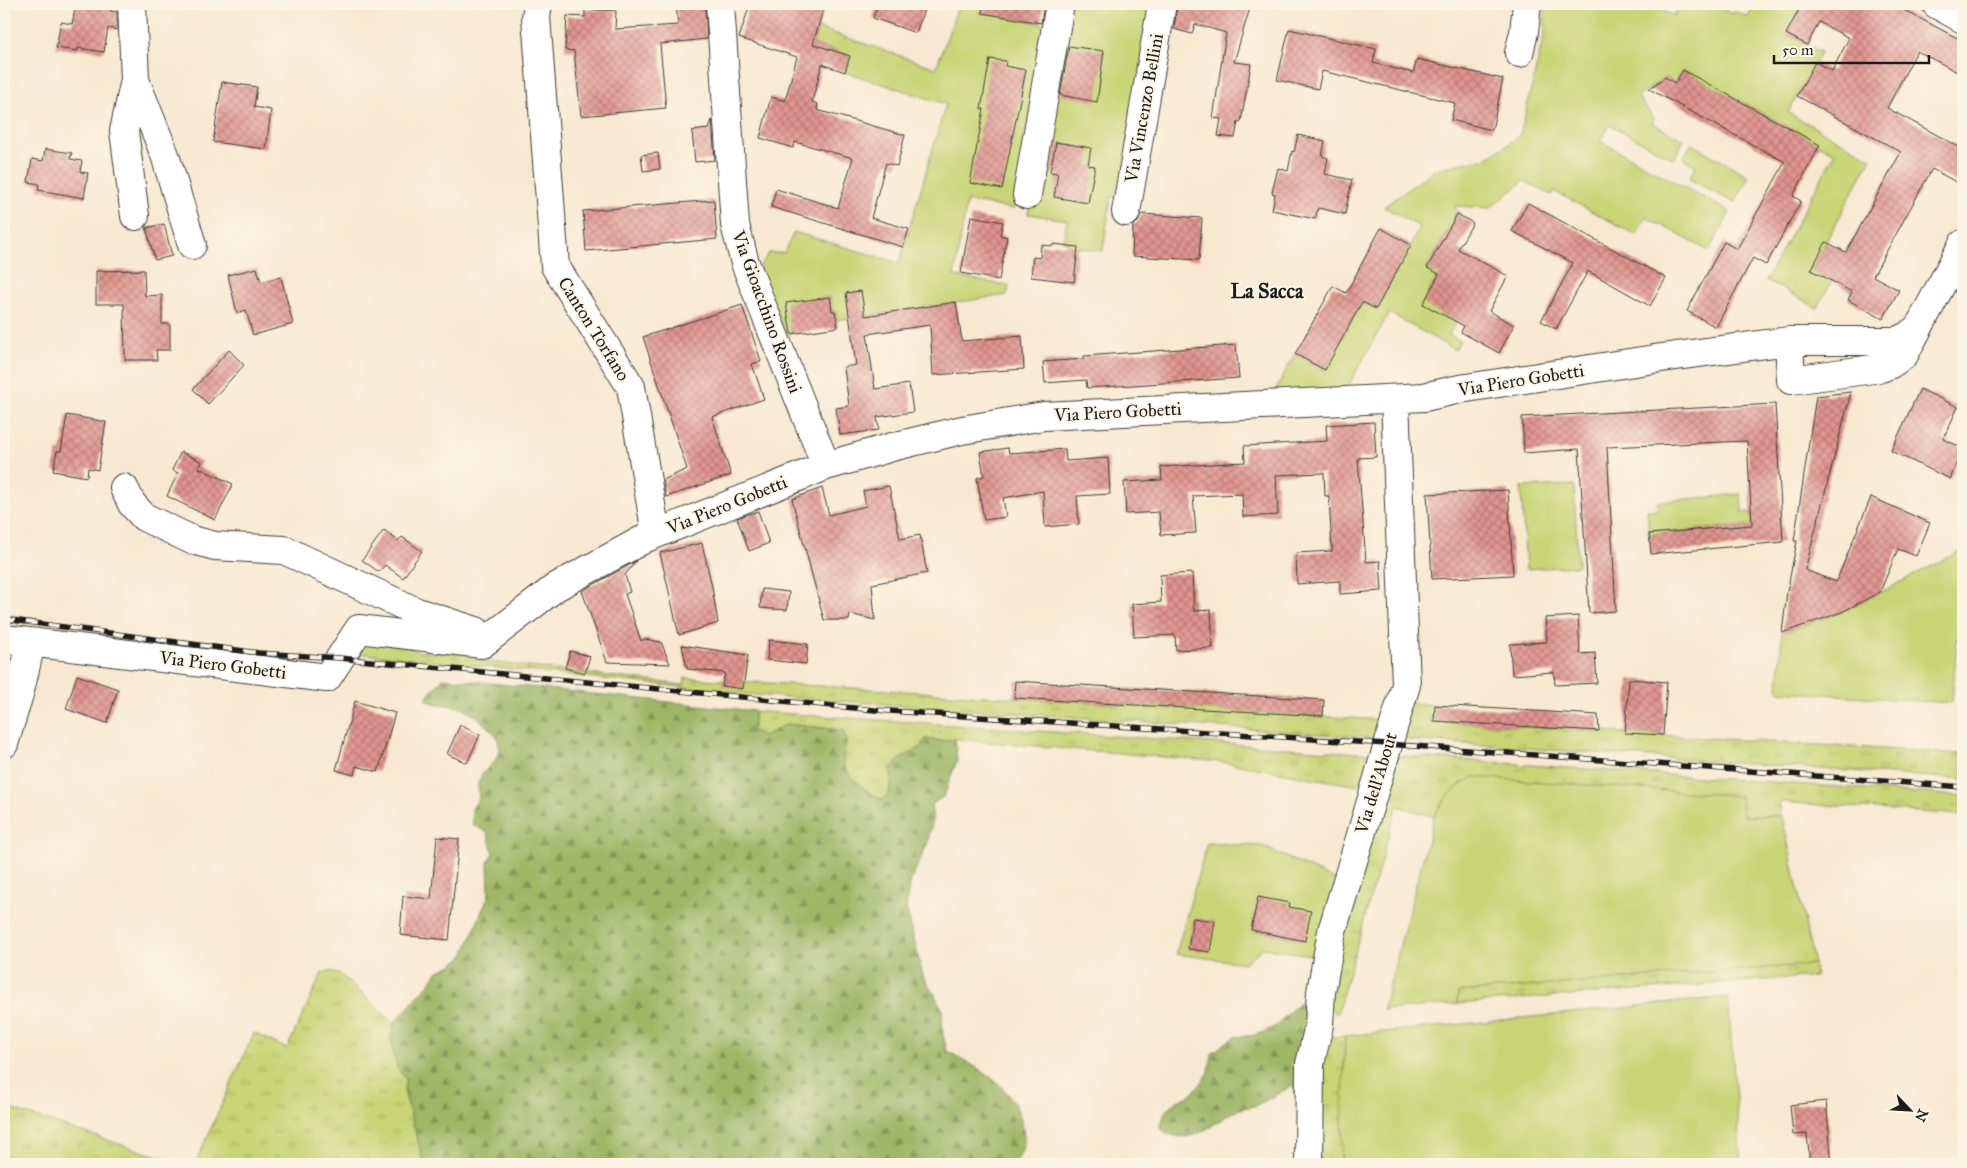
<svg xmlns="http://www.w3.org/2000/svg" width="1967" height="1168" font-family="'IM FELL Great Primer',serif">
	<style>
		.grass { fill: url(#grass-tufts); stroke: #727848 }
		.forest { fill: url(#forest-firs); stroke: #5d6941 }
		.green { fill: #c8d475; stroke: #727848 }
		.building { fill: url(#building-cross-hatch) }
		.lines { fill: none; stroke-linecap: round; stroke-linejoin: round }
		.minor-casing { stroke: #3d3b37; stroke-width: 30 }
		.minor { stroke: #fff; stroke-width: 28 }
		.rail-casing { stroke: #1c1c1c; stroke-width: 5.5 }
		.rail { stroke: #fcf5e5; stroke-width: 4; stroke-dasharray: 11; stroke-linecap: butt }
		.labels { text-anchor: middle; stroke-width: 4; stroke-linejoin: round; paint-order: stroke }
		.street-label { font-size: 18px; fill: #1c1c1c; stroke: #fcf5e5 }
		.quarter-label { font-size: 20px; font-weight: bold; fill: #1c1c1c; stroke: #fcf5e5 }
	</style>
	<defs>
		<pattern id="grass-tufts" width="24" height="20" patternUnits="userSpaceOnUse" patternTransform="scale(1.25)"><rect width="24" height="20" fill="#c8d475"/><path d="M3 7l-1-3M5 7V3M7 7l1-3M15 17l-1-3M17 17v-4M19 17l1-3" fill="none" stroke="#abb565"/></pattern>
		<pattern id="forest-firs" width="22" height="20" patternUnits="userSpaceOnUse" patternTransform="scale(1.25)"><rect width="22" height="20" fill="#9eb666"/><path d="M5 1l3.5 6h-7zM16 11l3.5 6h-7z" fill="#809353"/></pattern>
		<pattern id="building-cross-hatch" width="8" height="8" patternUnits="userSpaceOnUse" patternTransform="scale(1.25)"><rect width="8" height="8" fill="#e19490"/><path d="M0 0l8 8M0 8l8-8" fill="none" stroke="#b67875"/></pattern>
	</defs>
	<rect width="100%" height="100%" fill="#fcf5e5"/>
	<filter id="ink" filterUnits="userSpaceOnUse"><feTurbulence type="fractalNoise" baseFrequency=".02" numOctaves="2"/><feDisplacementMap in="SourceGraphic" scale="10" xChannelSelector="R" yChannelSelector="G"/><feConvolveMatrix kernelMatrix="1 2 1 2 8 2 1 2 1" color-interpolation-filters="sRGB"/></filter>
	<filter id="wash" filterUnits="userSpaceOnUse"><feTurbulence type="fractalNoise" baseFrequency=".0096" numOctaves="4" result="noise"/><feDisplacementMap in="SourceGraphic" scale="20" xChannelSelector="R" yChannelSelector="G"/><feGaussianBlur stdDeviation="1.12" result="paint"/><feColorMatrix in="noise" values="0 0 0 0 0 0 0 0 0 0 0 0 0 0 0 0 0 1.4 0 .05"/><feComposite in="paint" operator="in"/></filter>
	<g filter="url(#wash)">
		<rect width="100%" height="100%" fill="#f8e8d1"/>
		<path class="grass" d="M366,639L411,648L418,652H482V661L684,685L685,678L1384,720L1379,738L767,696L355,653Z
			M1405,699L1421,704L1435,705L1434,721L1963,754V779L1394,739Z
			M755,711L763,712L1374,754L1363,787L1222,762L955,739L942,741L926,739L922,747L899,760L888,794L883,800C872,797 848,777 844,766C842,757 843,740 842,730L787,724L764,736L752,731Z
			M1390,755L1963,796V815L1779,802L1782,816H1743L1740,796L1462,783L1442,802L1434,817L1397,806L1337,1014L1332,1010L1325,998Z
			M1814,964L1816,976L1457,1004L1458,992Z
			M330,971L340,974L394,1023C390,1043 394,1062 406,1079L404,1090L424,1164H195L254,1033L287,1049L322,973Z
			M1345,1036L1341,1164H1317L1321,1038Z
			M4,1107L182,1164H4Z"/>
		<path class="forest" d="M443,678L755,711L752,731L764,736L787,724L842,730L847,740C844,748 842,759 845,767C849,778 872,796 883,800C892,791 892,781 891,769L899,760L921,747L925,739L942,741L955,739L957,760L944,796L931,805L933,820L927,844L909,885L906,907L923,976L934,993L942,1009L943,1035L947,1051C981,1069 1019,1089 1023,1131C1024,1135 1025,1139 1024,1143C1023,1150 1018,1158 1015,1164H424L404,1090L406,1079L397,1068L394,1056L391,1037L394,1023L430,983L437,972L452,965L464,955L489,894L488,863L493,852L487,832L473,825L472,809L479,798L478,783L482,774L495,761L500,749L497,736L476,716L460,707L433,703L425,699Z
			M1298,1003H1312L1296,1095L1293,1086C1281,1091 1271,1099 1259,1104C1252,1108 1243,1107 1237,1110C1211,1123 1190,1151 1160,1128L1165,1112L1175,1102L1187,1097L1200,1085L1209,1072L1212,1053L1234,1037L1256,1035L1276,1026Z"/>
		<path class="green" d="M959,4H1008L1006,17L1050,25L1014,209L967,201L954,276L1009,286L1007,295L837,320L835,311H832L830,297L787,303L791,334L786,335L759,267L769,253H784L794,232L899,263L946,104L845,72L850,55L813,44L818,28L936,68Z
			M1062,4H1152L1120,198L1111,197L1103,251L1068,246V242L1063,241L1067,220L1028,214Z
			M1545,4H1647L1674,16L1680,4H1711L1733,14L1734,11L1748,17L1755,4H1788L1799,9L1787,34L1821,52L1788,113L1871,158L1811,270L1832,281L1817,308L1766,280L1835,153L1683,70L1675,83L1665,77L1638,97L1654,119L1652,123L1684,140L1674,159L1610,125L1600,141L1730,212L1709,251L1646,217L1636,235L1554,191L1551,195L1524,181L1490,208L1455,206L1457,214L1427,268L1438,275L1423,303L1456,322L1449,335L1460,341L1455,350L1389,313L1347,388L1273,394L1295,354L1325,370L1362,302L1376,309L1420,227L1384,207L1436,169L1487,158L1520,136L1545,31Z
			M1691,144L1749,176L1735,203L1689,179L1696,166L1683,158Z
			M1574,485L1578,566L1526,569L1521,487Z
			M1741,494L1742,512H1751L1752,525L1649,534L1647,510L1658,509L1657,502Z
			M1963,550L1960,600L1963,601L1962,638H1957L1952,703L1778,691L1782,633L1842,612Z
			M1473,777L1740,796L1743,816H1782L1814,964L1458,992L1457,1004L1383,1010L1434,817C1442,799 1456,787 1473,777Z
			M1207,843L1262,846L1337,881L1318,956L1263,948L1244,963L1176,954Z
			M1728,997L1741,1164H1341L1345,1036Z"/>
		<g id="blocks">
			<path class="building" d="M76,4H112L110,11L117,12V30L108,28L104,52L78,48V51L56,48L61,22L72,24Z
				M676,4H705L707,39L660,44L666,108L581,116L574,51L565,50L567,16L585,17V9L616,11L615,29L678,25Z
				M750,4H825L813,44L850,56L845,72L822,64L812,102L818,104L817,110L905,135L897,166L886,163L871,218L909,229L903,247L771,207L776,189L838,208L853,158L795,142L793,148L760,138L771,97L785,101L797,57L739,38Z
				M878,4H926L916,33L873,18Z
				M983,4H1044L1041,23L982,13Z
				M1177,4H1251L1234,62L1251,64L1241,122H1238L1235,138L1218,136L1221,119L1213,118L1226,33L1195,24L1192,34L1174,29Z
				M1802,4H1892L1963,41V75L1917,51L1887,108L1963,149V173L1958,183L1932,169L1873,276L1899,290L1883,319L1848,300L1852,292L1811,270L1826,242L1846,252L1901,152L1797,96L1815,62L1832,71L1849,38L1819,22L1807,45L1786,34Z
				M1289,29L1376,49L1373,63L1413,73L1417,59L1503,79L1492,130L1451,120L1455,103L1409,92L1322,71L1318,89L1277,80Z
				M1069,46L1104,51L1097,102L1060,95Z
				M990,59L1006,61L1005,66L1026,70L1002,189L970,183L984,109H981Z
				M1683,70L1820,145L1793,196L1801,201L1766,265L1753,258L1716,327L1687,311L1724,242L1737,249L1785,162L1649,89L1665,77L1675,83Z
				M222,82L257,87L254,107L271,110L266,149L213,142Z
				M712,120L715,160L695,162L692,131L709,129Z
				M1298,135L1325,141L1322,156L1328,158L1325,174L1352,180L1345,214L1318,208L1315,219L1272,210L1275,194L1272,193L1278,168L1288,171L1292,151L1294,152Z
				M1056,142L1091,148L1088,165L1095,166L1088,203L1054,197L1058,173L1050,172Z
				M45,149L72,153L70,159L82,161L80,172L88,173L84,198L38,190L39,184L28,182L32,159L43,161Z
				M658,153L660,169L643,171L641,155Z
				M714,200L717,239L586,251L583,211Z
				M1528,203L1666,278L1650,306L1588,271L1556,329L1541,321L1573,263L1512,231Z
				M1141,214L1202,218L1199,260L1132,256L1133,225L1138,222Z
				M1457,214L1473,223L1458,249L1508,276L1489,311L1514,325L1499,353L1461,332L1464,326L1423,304L1439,274L1427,268Z
				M971,216L1003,222L1000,235L1007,237L999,280L961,273Z
				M164,224L172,256L155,260L146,228Z
				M1381,228L1411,245L1376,309L1362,302L1325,370L1295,354L1333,286L1346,293Z
				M1054,244L1078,247L1074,282L1031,277L1033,257L1040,258L1041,245L1053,246Z
				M257,268L261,282L281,277L293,324L253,335L246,310L237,313L228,275Z
				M144,270L145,296L162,295V324H170V350H156L157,360H125L124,304H96V271Z
				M861,291L865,316L956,302L962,341L1022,336L1024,369L933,375L930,325L867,334L875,389L909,384L913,412L877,417L879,430L840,435L836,408L849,406L844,367L856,365L846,293Z
				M830,297L832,311H835L838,327L791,334L786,303Z
				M742,305L761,361L752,364L764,399L712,417L731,475L666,497L663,480L687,469L643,337Z
				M1236,345L1239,378L1087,388L1086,380L1045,383L1043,362L1084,359V356Z
				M229,350L244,365L208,404L193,389Z
				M1920,389L1958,407L1943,439L1963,448L1950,479L1891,451Z
				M1851,392L1805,570L1836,582L1871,497L1930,523L1916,556L1898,549L1880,592L1842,612L1782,633L1787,592L1797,541H1794L1816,396Z
				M1775,404L1783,542L1651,554L1649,534L1752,525L1747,441L1607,447L1616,611L1589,613L1579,449L1524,453L1522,417Z
				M67,415L106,422L98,470L88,468L87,477L53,471L57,451H61Z
				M1374,422L1376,457L1358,458L1366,562L1380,561L1382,591L1340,594V581L1297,584L1296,553L1332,551L1329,496H1325L1324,473L1276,475L1278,515L1243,517L1242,494L1193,496L1196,533L1161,535L1159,512L1126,514L1124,482L1162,480L1161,467L1245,462L1244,446L1327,441L1326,425Z
				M1008,448L1009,453L1065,449L1066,461L1108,458L1110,494L1077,496L1079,524L1045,527L1043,491L1003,498L1006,517L984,520L977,478L984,476L980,452Z
				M181,452L202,462L199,468L233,484L215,520L167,496L178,473L172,470Z
				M889,486L900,539L920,535L927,573L872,584L875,620L850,614L849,620H824L792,499L822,488L829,515L866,506L863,491Z
				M1508,490L1513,575L1432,579L1427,494Z
				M758,511L769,543L749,551L737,518Z
				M384,530L398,541L402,537L422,551L403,578L385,565L379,572L362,560Z
				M702,543L712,587L718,623L679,635L660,553Z
				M636,561L625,575L630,592L625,594L641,641L645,639L661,642L670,664L607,662L582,591Z
				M1192,573L1194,611L1211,610L1213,648L1176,650L1175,635L1134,637L1132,604L1161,602L1160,575Z
				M762,589L789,592L787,610L760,608Z
				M1578,616L1580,654L1595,653L1597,683L1555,685L1554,672L1512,675L1510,644L1547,642L1545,618Z
				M769,640L808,644L806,664L767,660Z
				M682,645L748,655L743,689L722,686L725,673L687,669Z
				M570,651L590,656L585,673L565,668Z
				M77,675L118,689L107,723L66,709Z
				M1629,679L1667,682L1663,735L1625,733Z
				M1015,681L1324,700L1323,716L1014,698Z
				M355,701L395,713L378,772L356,766L354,775L336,770Z
				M1435,705L1598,715L1599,731L1434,721Z
				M460,725L480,735L467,763L447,754Z
				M437,837L459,839L449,940L400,935L403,896L431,899Z
				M1258,897L1290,903L1289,907L1311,911L1305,941L1251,930Z
				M1193,918L1215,921L1210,952L1188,949Z
				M1826,1101L1832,1164H1810L1807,1134L1793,1135L1790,1105Z"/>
		</g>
	</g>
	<g filter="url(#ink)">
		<use href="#blocks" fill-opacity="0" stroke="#3d3b37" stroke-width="1"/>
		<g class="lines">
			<g class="minor-casing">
				<path id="minor" d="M132,4L135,80L124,131L135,216
					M538,4L536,17L555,266L631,387L656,534
					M720,4L735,225L745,263L826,466
					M1936,4L1963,19
					M1519,53L1524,32L1527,4
					M135,80L165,155L192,245
					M1027,195L1060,4
					M1126,212L1162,4
					M1789,341L1791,380L1881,368L1891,364L1904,355L1963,244
					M124,488L132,504L144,517L192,540L215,546L284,550L417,612L476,631
					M4,639L327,678L359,629L482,644L556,587L646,538L826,466L892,447L962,430L1044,416L1424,397L1460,389L1661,358L1789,341H1896L1906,337L1918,328
					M4,744L20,691L31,643
					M1309,1164L1310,1064L1319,1025L1321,992L1332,931L1406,685L1395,399"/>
			</g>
			<use href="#minor" class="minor"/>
			<g class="rail-casing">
				<path id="rail" d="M4,619L259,653L339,658L875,710L1387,744L1963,787"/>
			</g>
			<use href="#rail" class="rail"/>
		</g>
	</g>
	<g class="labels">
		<g class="street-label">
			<text transform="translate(1144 108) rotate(-80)" y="6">Via Vincenzo Bellini</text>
			<text transform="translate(767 312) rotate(70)" y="6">Via Gioacchino Rossini</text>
			<text transform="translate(594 329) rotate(58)" y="6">Canton Torfano</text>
			<text transform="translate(1521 380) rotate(-9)" y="6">Via Piero Gobetti</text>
			<text transform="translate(1118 412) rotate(-3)" y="6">Via Piero Gobetti</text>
			<text transform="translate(727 505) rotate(-22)" y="6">Via Piero Gobetti</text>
			<text transform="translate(223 665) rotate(7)" y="6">Via Piero Gobetti</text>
			<text transform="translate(1376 783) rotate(-73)" y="6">Via dell'About</text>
		</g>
		<g class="quarter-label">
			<text x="1267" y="298">La Sacca</text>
		</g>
	</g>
	<rect width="1967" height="1168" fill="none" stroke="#fcf5e5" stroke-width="20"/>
	<g transform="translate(1910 1110) rotate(115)" stroke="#fcf5e5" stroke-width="4" paint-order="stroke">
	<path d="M0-4L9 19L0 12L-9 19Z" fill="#1c1c1c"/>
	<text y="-8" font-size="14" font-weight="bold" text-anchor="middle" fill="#1c1c1c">N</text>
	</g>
	<path d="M1774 55v8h155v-8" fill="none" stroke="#1c1c1c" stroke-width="2.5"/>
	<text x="1782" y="55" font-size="15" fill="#1c1c1c" stroke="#fcf5e5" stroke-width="4" paint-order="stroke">50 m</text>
</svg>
